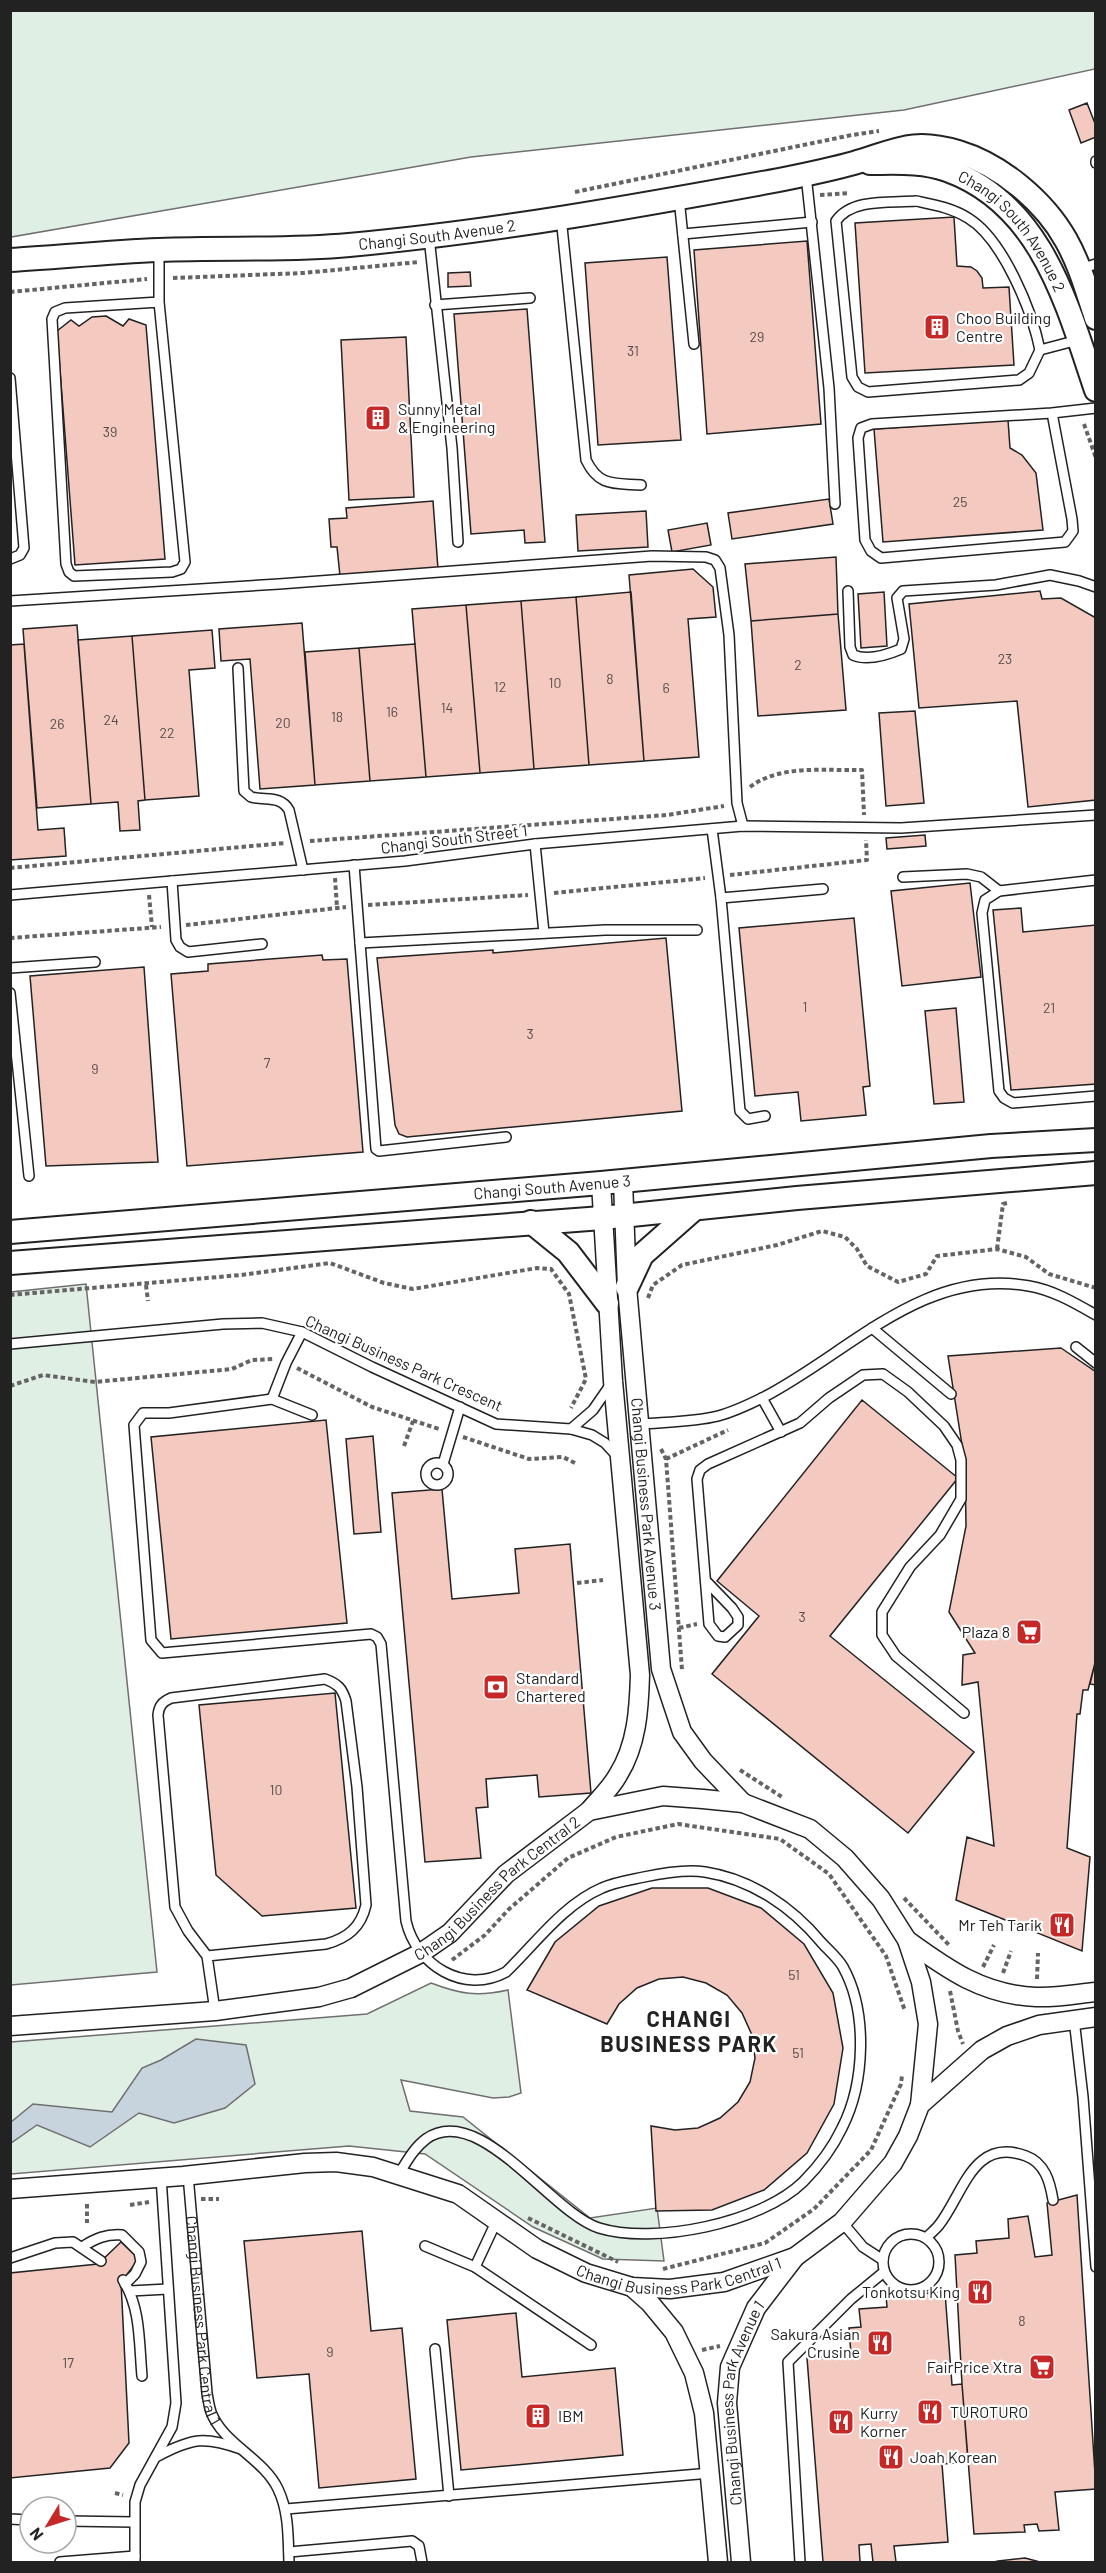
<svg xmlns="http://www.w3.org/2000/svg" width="1106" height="2573" font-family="Barlow,sans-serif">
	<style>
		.green { fill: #e0efe3; stroke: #6f6f6f; stroke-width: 1.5 }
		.water { fill: #c7d3dd; stroke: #6f6f6f; stroke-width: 1.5 }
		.building { fill: #f3c9c0; stroke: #222; stroke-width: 1.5 }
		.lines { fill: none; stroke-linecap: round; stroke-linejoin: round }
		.service-casing { stroke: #222; stroke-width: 12 }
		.minor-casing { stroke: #222; stroke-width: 21 }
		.tertiary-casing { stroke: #222; stroke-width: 26 }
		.path { stroke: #646464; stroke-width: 4; stroke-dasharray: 4.5 3; stroke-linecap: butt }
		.service { stroke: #fff; stroke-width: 9 }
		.minor { stroke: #fff; stroke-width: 18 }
		.tertiary { stroke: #fff; stroke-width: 22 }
		.labels { text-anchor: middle; stroke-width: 4.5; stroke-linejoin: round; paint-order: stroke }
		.number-label { font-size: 14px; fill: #564c4a }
		.street-label { font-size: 16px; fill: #222; stroke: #fff }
		.poi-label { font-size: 16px; fill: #222; stroke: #fff; text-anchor: start }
		.district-label { font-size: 22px; font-weight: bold; letter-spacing: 1.5px; fill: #222; stroke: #fff }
	</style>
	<rect width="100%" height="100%" fill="#fff"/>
	<path class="green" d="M11,10L1095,11V69L904,110L471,157L11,237Z
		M86,1284L157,1972L11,1985V1292Z
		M431,1983C460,1994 477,1997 508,1990L521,2093L509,2097L493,2098L401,2080L410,2111L463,2117L590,2218L657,2208L664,2261L603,2259L533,2227L425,2154L349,2146L11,2174V2042L367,2014Z"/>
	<path class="water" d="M196,2039L246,2045L255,2084L225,2108L174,2123L139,2113L90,2147L37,2125L11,2143V2122L33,2104L112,2112L142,2068L161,2060Z"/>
	<path class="building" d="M1087,103L1096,126V137L1081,143L1069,110Z
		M954,217L957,266L971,267L977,271L982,278L983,288L1009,287L1014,365L865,373L855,223Z
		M807,241L821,424L707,434L694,250Z
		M667,257L681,440L598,445L585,263Z
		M470,272L471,286L448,287V273Z
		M527,309L545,542L525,543L524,530L471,534L454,314Z
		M106,316L123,326L129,319L146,325L165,559L75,565L57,331L71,320L79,326L92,317Z
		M406,337L414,497L349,500L341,340Z
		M1008,420L1010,448L1022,455L1036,473L1043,530L883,542L874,429Z
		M829,499L833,524L732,539L728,513Z
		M433,501L438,569L340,576L337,547H331L329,519L347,518L346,508Z
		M646,511L648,547L578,551L576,515Z
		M707,523L711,545L672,552L668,530Z
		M836,557L838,614L751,621L745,564Z
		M693,569L713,587L716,617L688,619L699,757L644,761L629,575Z
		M1040,591L1042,599L1061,598L1096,618V800L1028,807L1017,701L919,708L909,604Z
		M631,592L644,761L589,765L576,597Z
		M884,592L887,646L861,648L858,594Z
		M576,597L589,765L534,769L521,601Z
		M521,601L534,769L480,773L466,605Z
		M466,605L480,773L426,777L412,609Z
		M838,614L846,710L758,716L751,621Z
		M302,623L315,785L260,789L250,659L221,661L219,629Z
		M77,625L91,804L37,808L23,629Z
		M212,630L215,668L189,670L199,796L145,800L132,636Z
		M132,636L145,800L138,801L140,830L120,831L118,802L91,804L78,640Z
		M24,644L38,830L64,828L66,856L10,860V645Z
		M415,644L426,777L370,781L359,648Z
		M359,648L370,781L315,785L305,652Z
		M915,711L924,803L886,806L879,713Z
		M925,835L926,846L887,849L886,838Z
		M970,883L981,977L902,986L891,891Z
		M1021,908L1023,932L1096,925V1084L1011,1090L993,910Z
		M854,918L870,1086L863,1087L866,1115L801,1121L798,1092L755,1096L739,928Z
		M666,938L682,1111L407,1137L399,1134L395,1125L377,958L493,950V953Z
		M322,955L323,960L347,959L363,1152L187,1166L171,974L208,971V964Z
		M144,967L158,1162L46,1166L30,976Z
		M956,1008L964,1102L934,1104L925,1011Z
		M1061,1348L1096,1372V1659L1088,1690H1083L1080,1714H1077L1067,1848L1090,1857L1082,1951L956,1900L967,1837L994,1846L978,1682L962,1685L963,1655L975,1653L949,1612L966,1526L965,1464L948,1356Z
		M862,1400L958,1478L830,1636L974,1752L908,1833L712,1674L759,1616L717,1581Z
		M326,1420L347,1623L171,1639L151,1437Z
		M373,1436L381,1532L354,1534L346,1439Z
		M442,1489L452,1599L519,1593L515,1549L570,1544L591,1793L539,1797L537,1775L486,1779L488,1807L476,1808L481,1858L425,1862L392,1493Z
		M1096,1659V1685L1090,1684Z
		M335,1693L356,1908L262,1916L216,1875L199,1705Z
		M652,1888H708L761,1908L804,1944L833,1993L843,2048L834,2104L807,2153L764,2190L712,2210L656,2211L651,2126L675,2130L698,2128L720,2118L738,2102L750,2082L755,2058L752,2035L742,2013L727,1995L706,1983L683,1977L659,1979L637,1988L619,2004L607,2024L527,1990L555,1942L599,1906Z
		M1077,2195L1096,2489L1055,2492L1059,2530L1039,2531L1037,2524L1024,2525L1025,2532L974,2534L962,2384L955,2255L977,2253L976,2241L1009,2238L1008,2219L1028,2216L1035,2257L1052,2255L1047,2203Z
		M362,2231L371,2331L402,2328L416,2479L319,2488L309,2374L257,2378L244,2241Z
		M121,2242L139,2259L121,2282L129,2443L110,2468L10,2478V2273L98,2264Z
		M945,2292L952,2385L962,2384L968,2462L942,2464L948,2542L894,2546L896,2562H873L871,2544L859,2545L860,2562H823L807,2358L851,2355L849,2328L861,2327L859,2309L887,2307L886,2296Z
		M516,2313L522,2377L615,2368L623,2455L461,2470L447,2320Z
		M1025,2558L1040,2562H994L998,2561Z"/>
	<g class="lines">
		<g class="service-casing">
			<g id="service">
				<path d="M1096,161V163"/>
				<path d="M806,175L829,388L835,504"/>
				<path d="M679,198L694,344"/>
				<path d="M916,201C935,205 952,208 968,218C1003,239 1032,311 1040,350L1029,373L1019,380L868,392L858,387L852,377L836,221C852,198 890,203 916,201Z"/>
				<path d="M561,217L586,460C599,487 614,483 641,485"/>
				<path d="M683,234L812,222"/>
				<path d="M429,237L452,448L458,542"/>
				<path d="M159,250V302L185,562L181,569L172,572L74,576L69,572L66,564L52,319L55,312L65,308L159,302"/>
				<path d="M1080,269L1096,264"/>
				<path d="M435,305L530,298"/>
				<path d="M1040,350L1078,340"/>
				<path d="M10,378L24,548L20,555L10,559"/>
				<path d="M1052,413L1072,519L1073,531L1065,542L881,558L871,551L865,540L858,438L861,428L872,424L1052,413L1096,408"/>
				<path d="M848,591L850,647L853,655C867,661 887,655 901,649L904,639L897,598L903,591L996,585L1050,575L1079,581L1096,587"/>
				<path d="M10,601L279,584L652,556L706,557L715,560L720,568L729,635L737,803L743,826"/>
				<path d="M238,668L244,791L251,797C266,801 280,795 289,810L303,870"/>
				<path d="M712,829L721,898L740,1111L748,1119L765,1116"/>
				<path d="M535,844L544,933"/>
				<path d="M354,865L376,1149L379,1151L506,1137"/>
				<path d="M903,877L967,874L981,877L999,891"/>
				<path d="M1096,880L999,891L985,900L982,913L999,1091L1004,1098L1013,1103L1096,1096"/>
				<path d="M172,881L176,940L180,947L188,952L262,944"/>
				<path d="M10,895L405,861L535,844L743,826L901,828L1096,815"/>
				<path d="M721,898L823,889"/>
				<path d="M360,943L605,930H697"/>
				<path d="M10,968L95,962"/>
				<path d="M10,993L29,1176"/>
				<path d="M872,1328L951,1394"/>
				<path d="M10,1344L223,1324L262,1323L302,1332L372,1367L496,1424L571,1429L592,1435L605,1443L618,1457"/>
				<path d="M1076,1347L1096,1363"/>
				<path d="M762,1398L781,1432"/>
				<path d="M272,1399L286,1363L302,1332"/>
				<path d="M312,1415L272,1399L169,1413H143L134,1425L151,1640L162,1653L371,1634L377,1637L381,1644L406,1921C416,1965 464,1995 506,1972C535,1944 564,1904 602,1888C615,1882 630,1880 644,1877C663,1873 686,1869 705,1872C751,1879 792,1907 821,1942C828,1950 838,1958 843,1967C868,2012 865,2083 842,2128C833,2147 818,2167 803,2182C761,2223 654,2245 599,2228C551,2213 479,2101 426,2139C414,2148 407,2161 399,2174"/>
				<path d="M641,1424C665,1422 694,1422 718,1416C733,1412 750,1404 764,1397C849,1353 924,1267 1029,1286C1053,1290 1075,1303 1096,1315"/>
				<path d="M571,1429L593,1410L611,1384"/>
				<circle cx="437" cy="1474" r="11"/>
				<path d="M443,1464L460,1407"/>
				<path d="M706,1581L732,1608L738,1617V1625L725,1637L718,1636L709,1624L697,1479L700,1470L708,1464L800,1423L829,1398L863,1375L883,1374L908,1392L944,1426L957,1445L961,1460V1499L940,1535L910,1567L882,1612V1635L896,1656L964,1713"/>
				<path d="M207,1956L326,1944C348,1938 361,1927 366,1905L357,1787L346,1701C342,1688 338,1684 325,1679L171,1698C162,1702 159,1706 158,1715L175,1907L188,1931L207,1956L215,2011"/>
				<path d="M1074,2019L1083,2097L1096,2267"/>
				<path id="s1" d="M188,2175L207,2393C208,2399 209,2406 211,2412C223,2444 263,2458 278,2489C289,2512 288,2537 289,2562"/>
				<path d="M842,2222L863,2247L883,2260"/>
				<circle cx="911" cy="2262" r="28"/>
				<path d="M926,2238C930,2234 935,2230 939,2225C963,2195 973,2136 1026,2156C1045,2163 1050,2182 1053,2200"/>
				<path d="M425,2246L475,2267L591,2345"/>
				<path d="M82,2247C96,2238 106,2234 122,2235L139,2252L141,2262L135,2274L125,2284"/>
				<path d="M10,2258L55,2243L73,2242L101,2261"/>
				<path d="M475,2267L497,2220"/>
				<path d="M123,2280C141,2308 139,2344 142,2376"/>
				<path d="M130,2291L168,2289"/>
				<path d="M435,2349L449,2496"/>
				<path d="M158,2456C192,2438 205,2436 241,2449"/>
				<path d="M286,2509L711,2473"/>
				<path d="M10,2519L30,2520"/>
				<path d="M66,2521L134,2522"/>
				<path d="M289,2552L412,2541L419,2546L422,2562"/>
				<path d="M60,2562L135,2556"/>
				<path d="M135,2562V2502L140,2485L172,2427L176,2403L161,2177"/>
				<path d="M800,2562L788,2362L851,2299L884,2272"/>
			</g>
		</g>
		<g class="minor-casing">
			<g id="minor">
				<path id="s2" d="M623,1181L627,1287L661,1669L682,1732L703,1761L743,1803"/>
				<path d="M589,1811C599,1799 611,1788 618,1775C637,1745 639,1709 640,1675L613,1381L601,1183"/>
				<path d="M907,1940C947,1969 983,1995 1036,1997C1055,1998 1076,1994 1096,1992"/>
				<path id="s3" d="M10,2026L215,2011L319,1997L351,1988L421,1953L450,1933L506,1874L589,1811L663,1796L703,1799L743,1803L810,1829L845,1858L881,1899L907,1940L921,1982L928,2024L920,2105"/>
				<path id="s4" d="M10,2189L183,2176L305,2163L336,2162L373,2167L458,2194L537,2249L586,2273L632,2287L670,2289L724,2282L795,2257L842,2222L893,2163L908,2136L920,2105L982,2050L1007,2036L1039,2025L1096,2017"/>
				<path d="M632,2287L650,2303L674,2332L694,2373L704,2413L718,2562"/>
				<path id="s5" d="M741,2562L727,2403L730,2367L756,2308L795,2257"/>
			</g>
		</g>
		<g class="tertiary-casing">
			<g id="tertiary">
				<path id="s6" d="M870,163C895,163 922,161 947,170C1042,204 1067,305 1096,390"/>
				<path id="s7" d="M10,260C60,257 109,252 159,250C222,247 286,251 349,245C493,232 637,206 779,180C804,175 829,170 854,163C896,151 912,138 958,152C1001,165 1044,201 1066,240C1080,265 1087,291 1096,318"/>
				<path d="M531,1222L568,1252L607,1303"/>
				<path id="s8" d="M10,1232L601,1183L991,1146L1096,1140"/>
				<path d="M10,1263L602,1218L797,1198L1096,1173"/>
				<path d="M627,1287L642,1255L693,1210"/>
			</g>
		</g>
		<path class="path" d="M575,192L852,135L879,131
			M820,195L849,193
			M173,278L303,273L419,262
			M10,292L147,279
			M1084,424L1096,458
			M750,787C780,764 826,771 862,770L864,815
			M310,841L667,815L724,806
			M10,868L285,843
			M730,875L867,860L866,840
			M335,878L337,908
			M554,893L705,878
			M149,895L152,927
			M368,905L528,895
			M186,925L346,907
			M10,938L161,927
			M997,1249L1003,1204L1007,1203
			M146,1285L148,1301
			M10,1295L241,1275L330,1263L384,1283L413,1289L537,1268L551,1269L569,1294L586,1379L571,1408
			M648,1298L653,1285L682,1265L777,1245L822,1231L845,1237L857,1249L867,1266L898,1282L926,1274L937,1256L997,1249L1026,1257L1049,1274L1096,1288
			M297,1368L372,1407L439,1429
			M10,1386L43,1375L95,1382L232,1369L252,1360L274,1359
			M463,1437L529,1459L563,1457L577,1464
			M404,1446L413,1421
			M661,1449L666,1459L682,1670
			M666,1459L728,1430
			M577,1583L603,1580
			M679,1628L697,1624
			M740,1770L782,1797
			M904,1898L949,1945
			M452,1960L485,1935L508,1910L568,1858L616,1837L678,1824L780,1839L829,1874L886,1956L905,2011
			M983,1967L994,1945
			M1003,1973L1011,1951
			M1037,1979L1038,1953
			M950,1991L958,2031L963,2044
			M201,2199H219
			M87,2204V2223
			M130,2205L149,2202
			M528,2218L618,2262
			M663,2269L765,2243L814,2209L871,2150L901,2084L902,2075
			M702,2350L720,2346
			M115,2493L123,2495"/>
		<use href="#service" class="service"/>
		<use href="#minor" class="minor"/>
		<use href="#tertiary" class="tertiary"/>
	</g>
	<defs>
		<g id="building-square" transform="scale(1.35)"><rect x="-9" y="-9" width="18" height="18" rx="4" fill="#c62828" stroke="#fff"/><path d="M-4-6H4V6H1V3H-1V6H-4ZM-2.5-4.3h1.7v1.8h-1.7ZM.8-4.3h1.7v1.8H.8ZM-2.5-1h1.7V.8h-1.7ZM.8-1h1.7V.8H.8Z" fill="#fff"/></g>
		<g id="supermarket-square" transform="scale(1.35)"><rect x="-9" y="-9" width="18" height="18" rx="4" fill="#c62828" stroke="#fff"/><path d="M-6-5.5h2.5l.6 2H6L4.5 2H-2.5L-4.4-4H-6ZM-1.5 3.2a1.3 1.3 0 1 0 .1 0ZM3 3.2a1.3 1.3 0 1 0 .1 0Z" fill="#fff"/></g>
		<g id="bank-square" transform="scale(1.35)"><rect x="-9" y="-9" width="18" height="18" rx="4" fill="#c62828" stroke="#fff"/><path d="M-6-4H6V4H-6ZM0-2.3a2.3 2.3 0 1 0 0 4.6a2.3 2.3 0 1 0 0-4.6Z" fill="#fff"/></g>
		<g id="restaurant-square" transform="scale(1.35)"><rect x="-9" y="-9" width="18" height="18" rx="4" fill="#c62828" stroke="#fff"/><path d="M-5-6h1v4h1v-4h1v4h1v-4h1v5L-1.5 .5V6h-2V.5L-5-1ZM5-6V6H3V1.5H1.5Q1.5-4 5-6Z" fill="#fff"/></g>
	</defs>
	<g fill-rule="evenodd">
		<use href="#building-square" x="937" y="327"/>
		<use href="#building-square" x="378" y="418"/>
		<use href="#supermarket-square" x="1029" y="1632"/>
		<use href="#bank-square" x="496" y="1687"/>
		<use href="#restaurant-square" x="1062" y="1925"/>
		<use href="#restaurant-square" x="980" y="2292"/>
		<use href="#restaurant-square" x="880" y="2343"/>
		<use href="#supermarket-square" x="1042" y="2367"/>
		<use href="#restaurant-square" x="930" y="2412"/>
		<use href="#building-square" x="538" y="2416"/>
		<use href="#restaurant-square" x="841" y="2422"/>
		<use href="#restaurant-square" x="891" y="2457"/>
	</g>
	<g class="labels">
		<g class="number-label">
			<text x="757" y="342">29</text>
			<text x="633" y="356">31</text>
			<text x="110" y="437">39</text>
			<text x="960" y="507">25</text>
			<text x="1005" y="664">23</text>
			<text x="798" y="670">2</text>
			<text x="610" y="684">8</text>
			<text x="555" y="688">10</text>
			<text x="500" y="692">12</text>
			<text x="666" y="693">6</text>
			<text x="447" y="713">14</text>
			<text x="392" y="717">16</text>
			<text x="337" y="722">18</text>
			<text x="111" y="725">24</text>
			<text x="283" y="728">20</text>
			<text x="57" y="729">26</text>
			<text x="167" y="738">22</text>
			<text x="805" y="1012">1</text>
			<text x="1049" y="1013">21</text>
			<text x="530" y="1039">3</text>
			<text x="267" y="1068">7</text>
			<text x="95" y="1074">9</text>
			<text x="802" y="1622">3</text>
			<text x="276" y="1795">10</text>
			<text x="794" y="1980">51</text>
			<text x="798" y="2058">51</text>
			<text x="1022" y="2326">8</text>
			<text x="330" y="2357">9</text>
			<text x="68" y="2368">17</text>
		</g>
		<g class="street-label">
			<text dy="6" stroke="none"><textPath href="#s7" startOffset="428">Changi South Avenue 2</textPath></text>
			<text dy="6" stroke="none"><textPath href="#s6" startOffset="170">Changi South Avenue 2</textPath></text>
			<text transform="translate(454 839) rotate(-7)" y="6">Changi South Street 1</text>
			<text dy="6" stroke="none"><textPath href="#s8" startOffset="544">Changi South Avenue 3</textPath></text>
			<text transform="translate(404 1363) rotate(24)" y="6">Changi Business Park Crescent</text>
			<text dy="6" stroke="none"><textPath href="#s2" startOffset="324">Changi Business Park Avenue 3</textPath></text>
			<text dy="6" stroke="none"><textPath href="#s3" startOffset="522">Changi Business Park Central 2</textPath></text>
			<text dy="6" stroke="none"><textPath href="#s4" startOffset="700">Changi Business Park Central 1</textPath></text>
			<text dy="6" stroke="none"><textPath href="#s1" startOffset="146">Changi Business Park Central 1</textPath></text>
			<text dy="6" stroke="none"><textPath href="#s5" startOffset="162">Changi Business Park Avenue 1</textPath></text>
		</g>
		<g class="poi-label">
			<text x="956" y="324">Choo Building<tspan x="956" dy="18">Centre</tspan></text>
			<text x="398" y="415">Sunny Metal<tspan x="398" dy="18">&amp; Engineering</tspan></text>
			<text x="1010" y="1638" text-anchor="end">Plaza 8</text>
			<text x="516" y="1684">Standard<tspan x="516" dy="18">Chartered</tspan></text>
			<text x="1042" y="1931" text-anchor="end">Mr Teh Tarik</text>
			<text x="960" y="2298" text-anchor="end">Tonkotsu King</text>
			<text x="860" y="2340" text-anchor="end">Sakura Asian<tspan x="860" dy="18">Crusine</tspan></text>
			<text x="1022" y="2373" text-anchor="end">FairPrice Xtra</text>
			<text x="950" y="2418">TUROTURO</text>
			<text x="860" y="2419">Kurry<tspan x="860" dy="18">Korner</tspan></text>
			<text x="558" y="2422">IBM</text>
			<text x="910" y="2463">Joah Korean</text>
		</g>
		<g class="district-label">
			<text x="689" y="2027">CHANGI<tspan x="689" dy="25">BUSINESS PARK</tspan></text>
		</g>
	</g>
	<rect width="1106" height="2573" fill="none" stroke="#222222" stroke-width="24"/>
	<g transform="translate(48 2525) rotate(232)"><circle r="28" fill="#ffffff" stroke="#a7a7a7" stroke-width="1.5"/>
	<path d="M0-4.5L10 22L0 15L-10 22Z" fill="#c62828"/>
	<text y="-9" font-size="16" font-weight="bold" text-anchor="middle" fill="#222222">N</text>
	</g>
</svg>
